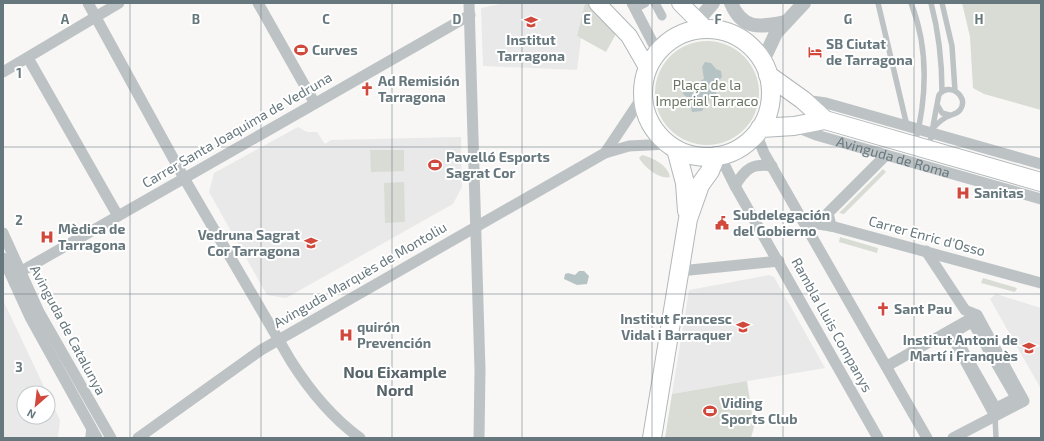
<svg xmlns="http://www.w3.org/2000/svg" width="1044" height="441" font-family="'Exo 2',sans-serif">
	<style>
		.built { fill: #e9e9e9 }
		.green { fill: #d9dcd5 }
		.water { fill: #b6c3c5 }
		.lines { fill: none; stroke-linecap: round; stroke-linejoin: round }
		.secondary-casing { stroke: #b0b7ba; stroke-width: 18 }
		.primary-casing { stroke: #b1b7b9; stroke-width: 20 }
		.service { stroke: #bdc3c5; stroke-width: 5.5 }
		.pedestrian { stroke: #bdc3c5; stroke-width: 9 }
		.minor { stroke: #bdc3c5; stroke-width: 11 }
		.tertiary { stroke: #bdc3c5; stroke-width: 14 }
		.secondary { stroke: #fff; stroke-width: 16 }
		.primary { stroke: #fff; stroke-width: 18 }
		.grid { fill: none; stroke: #66777d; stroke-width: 1; stroke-opacity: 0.55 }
		.labels { text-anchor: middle; stroke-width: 4; stroke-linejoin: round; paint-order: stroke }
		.poi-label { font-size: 14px; font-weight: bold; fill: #66777d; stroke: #fff; text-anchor: start }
		.park-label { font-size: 14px; fill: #6a7664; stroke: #fff }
		.street-label { font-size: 14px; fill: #66777d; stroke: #fff }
		.quarter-label { font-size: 16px; font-weight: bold; fill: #576469; stroke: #fff }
		.grid-label { font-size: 13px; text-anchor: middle; font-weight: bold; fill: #66777d; stroke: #fff; stroke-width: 4; stroke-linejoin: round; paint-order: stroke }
	</style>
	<rect width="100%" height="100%" fill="#f8f7f5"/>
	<path class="built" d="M505,3H585L577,36L581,38L577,70L483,66L481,8Z
		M298,127L307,132H317L325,144L331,140L461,137L462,187L453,204L286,298L267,295L209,192L214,173Z
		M769,275L774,277L825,368L672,394L689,290Z
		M996,294L1041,308V389L990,299Z
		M3,300L47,393H24V417H48V394L60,420L58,438H3Z"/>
	<path class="green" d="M585,3H588L617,32L606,52L577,36Z
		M962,3H1041V110L984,94L973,88L970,37Z
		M655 93a52 52 0 1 1 104 0a52 52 0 1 1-104 0Z
		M370,150H404V171L371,172Z
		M642,155C653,158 668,165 670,177C660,180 644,167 639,158Z
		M883,169L886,172L844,214L839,213Z
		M404,182L405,222L385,223L384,183Z
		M840,237L878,248L877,253L839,242Z
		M983,278L1017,288L1015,292L981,283Z
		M747,381L754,427L751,438H665L672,394Z"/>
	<path class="water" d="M705,62L711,63L716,69L721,71L722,77L718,82L716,94L711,96L702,111L692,112L689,99L683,94V86L688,81L698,82L704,79L702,67Z
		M579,271H584L589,276L587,284L577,285L564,279L565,274L568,273L575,275Z"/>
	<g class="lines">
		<g class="secondary-casing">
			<path id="secondary" d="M597,3L629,36L648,69
				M680,3L707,30"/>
		</g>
		<g class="primary-casing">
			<path id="primary" d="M643 93a64 64 0 1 1 128 0a64 64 0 1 1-128 0Z
				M768,75L803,100L825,120L1041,182
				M760,128L794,126L825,120
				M676,149L685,183L687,211
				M652,438L688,219L700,185L710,171L716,156"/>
		</g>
		<path class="service" d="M878,3L907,126
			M911,3C929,49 927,97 915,144
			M931,3C939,33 942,61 942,92
			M942,3L952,46L955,91
			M938,106L942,113L949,115
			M929,147C931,139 938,97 939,95C949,81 970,97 960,110C957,114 953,114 949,116C943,118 938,123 934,127
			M995,416L996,438
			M88,438L89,428"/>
		<path class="pedestrian" d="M655,3L662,16
			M639,6L645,3
			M970,324L973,325L1014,396L1012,399L998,406L995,405L955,335L957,332Z"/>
		<g class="minor">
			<path d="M88,3L184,178L291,361C310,391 331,417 360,438"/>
			<path d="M258,3L314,102"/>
			<path d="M469,3L480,370L479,438"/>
			<path d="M632,3L658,53"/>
			<path d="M28,58L118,216"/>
			<path d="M3,72L119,3"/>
			<path d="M804,100L826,103L1041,164"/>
			<path id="s1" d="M796,127L816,135L1041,199"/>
			<path d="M756,133L764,153L927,438"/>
			<path d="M605,153L643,96"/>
			<path d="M720,156L735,186L878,438"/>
			<path d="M735,186C745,169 752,163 772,166"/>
			<path d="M805,222L831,226L1041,283"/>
			<path d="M831,226L828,213L886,155"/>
			<path d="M3,233L39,312L111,438"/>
			<path d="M926,251L965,310L977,315L1024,401L953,438"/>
			<path d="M3,258L30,317L97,438"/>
			<path d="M680,271L779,261"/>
			<path d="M20,272L470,15"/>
			<path d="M949,331L995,416"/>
			<path d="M887,366L977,315"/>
			<path d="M138,438L261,350L605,153L629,146L668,144"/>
		</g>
		<path class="tertiary" d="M731,3C743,31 760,27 785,22
			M688,32L713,3
			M762,63L776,33L804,3"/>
		<use href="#secondary" class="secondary"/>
		<use href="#primary" class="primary"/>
	</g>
	<path class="grid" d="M130,3V438M261,3V438M392,3V438M522,3V438M652,3V438M783,3V438M914,3V438M3,147H1041M3,294H1041"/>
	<defs>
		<g id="school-bare" transform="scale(1.08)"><path d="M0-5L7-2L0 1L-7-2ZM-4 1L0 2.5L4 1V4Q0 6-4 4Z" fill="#d1493c" stroke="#fff" stroke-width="2.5" paint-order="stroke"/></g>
		<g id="stadium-bare" transform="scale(1.08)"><path d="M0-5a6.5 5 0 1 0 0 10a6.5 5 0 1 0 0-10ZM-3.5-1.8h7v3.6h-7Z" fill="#d1493c" stroke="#fff" stroke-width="2.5" paint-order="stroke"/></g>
		<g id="hotel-bare" transform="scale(1.08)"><path d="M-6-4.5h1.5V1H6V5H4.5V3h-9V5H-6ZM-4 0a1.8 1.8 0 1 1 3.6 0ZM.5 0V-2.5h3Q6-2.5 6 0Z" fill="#d1493c" stroke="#fff" stroke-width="2.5" paint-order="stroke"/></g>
		<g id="church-bare" transform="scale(1.08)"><path d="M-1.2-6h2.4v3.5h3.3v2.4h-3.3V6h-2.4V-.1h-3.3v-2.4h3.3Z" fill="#d1493c" stroke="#fff" stroke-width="2.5" paint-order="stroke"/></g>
		<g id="hospital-bare" transform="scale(1.08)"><path d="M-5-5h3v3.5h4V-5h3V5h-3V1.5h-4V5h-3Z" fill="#d1493c" stroke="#fff" stroke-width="2.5" paint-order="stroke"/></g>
		<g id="civic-bare" transform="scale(1.08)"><path d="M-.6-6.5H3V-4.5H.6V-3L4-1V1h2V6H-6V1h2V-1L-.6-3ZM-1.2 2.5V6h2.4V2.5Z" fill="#d1493c" stroke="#fff" stroke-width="2.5" paint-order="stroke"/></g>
	</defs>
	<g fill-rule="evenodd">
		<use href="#school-bare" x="531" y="22"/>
		<use href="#stadium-bare" x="301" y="50"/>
		<use href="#hotel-bare" x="815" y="52"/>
		<use href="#church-bare" x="367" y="89"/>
		<use href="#stadium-bare" x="435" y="165"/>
		<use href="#hospital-bare" x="963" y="193"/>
		<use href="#civic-bare" x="722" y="223"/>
		<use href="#hospital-bare" x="47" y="237"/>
		<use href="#school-bare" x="311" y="243"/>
		<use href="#church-bare" x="883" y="309"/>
		<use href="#school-bare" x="743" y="327"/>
		<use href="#hospital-bare" x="346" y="335"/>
		<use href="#school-bare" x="1029" y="348"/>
		<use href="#stadium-bare" x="710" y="411"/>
	</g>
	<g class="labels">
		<g class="poi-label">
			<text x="531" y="45" text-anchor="middle">Institut<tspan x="531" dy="16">Tarragona</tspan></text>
			<text x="826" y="49">SB Ciutat<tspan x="826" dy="16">de Tarragona</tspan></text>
			<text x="312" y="55">Curves</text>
			<text x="378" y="86">Ad Remisión<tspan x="378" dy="16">Tarragona</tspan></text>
			<text x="446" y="162">Pavelló Esports<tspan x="446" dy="16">Sagrat Cor</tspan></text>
			<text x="974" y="198">Sanitas</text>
			<text x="733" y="220">Subdelegación<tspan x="733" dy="16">del Gobierno</tspan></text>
			<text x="58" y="234">Mèdica de<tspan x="58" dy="16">Tarragona</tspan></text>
			<text x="300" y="240" text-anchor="end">Vedruna Sagrat<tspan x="300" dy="16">Cor Tarragona</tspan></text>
			<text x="894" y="314">Sant Pau</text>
			<text x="732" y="324" text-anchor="end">Institut Francesc<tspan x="732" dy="16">Vidal i Barraquer</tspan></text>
			<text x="357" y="332">quirón<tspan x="357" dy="16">Prevención</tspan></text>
			<text x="1018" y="345" text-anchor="end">Institut Antoni de<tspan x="1018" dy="16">Martí i Franquès</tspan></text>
			<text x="721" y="408">Viding<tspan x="721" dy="16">Sports Club</tspan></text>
		</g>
		<g class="park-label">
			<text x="707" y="90">Plaça de la<tspan x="707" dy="16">Imperial Tarraco</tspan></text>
		</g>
		<g class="street-label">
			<text transform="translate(237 130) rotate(-30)" y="5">Carrer Santa Joaquima de Vedruna</text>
			<text dy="5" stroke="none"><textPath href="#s1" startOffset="102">Avinguda de Roma</textPath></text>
			<text transform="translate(927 236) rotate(15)" y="5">Carrer Enric d'Osso</text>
			<text transform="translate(360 275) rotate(-30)" y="5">Avinguda Marquès de Montoliu</text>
			<text transform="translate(832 325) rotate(61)" y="5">Rambla Lluis Companys</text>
			<text transform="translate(68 330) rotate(62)" y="5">Avinguda de Catalunya</text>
		</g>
		<g class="quarter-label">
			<text x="395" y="378">Nou Eixample<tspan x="395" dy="18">Nord</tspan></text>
		</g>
	</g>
	<g class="grid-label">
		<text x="65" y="24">A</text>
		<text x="196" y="24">B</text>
		<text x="326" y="24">C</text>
		<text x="457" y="24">D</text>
		<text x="587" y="24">E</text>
		<text x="718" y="24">F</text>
		<text x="848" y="24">G</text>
		<text x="979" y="24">H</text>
		<text x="19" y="78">1</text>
		<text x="19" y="225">2</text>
		<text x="19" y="372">3</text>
	</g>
	<rect width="1044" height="441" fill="none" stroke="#66777d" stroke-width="8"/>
	<g transform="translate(36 405) rotate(208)"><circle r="19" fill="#ffffff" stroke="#c2c9cb"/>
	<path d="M0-3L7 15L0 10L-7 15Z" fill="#d1493c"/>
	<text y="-6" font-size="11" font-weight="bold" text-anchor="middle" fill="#66777d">N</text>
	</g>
</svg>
